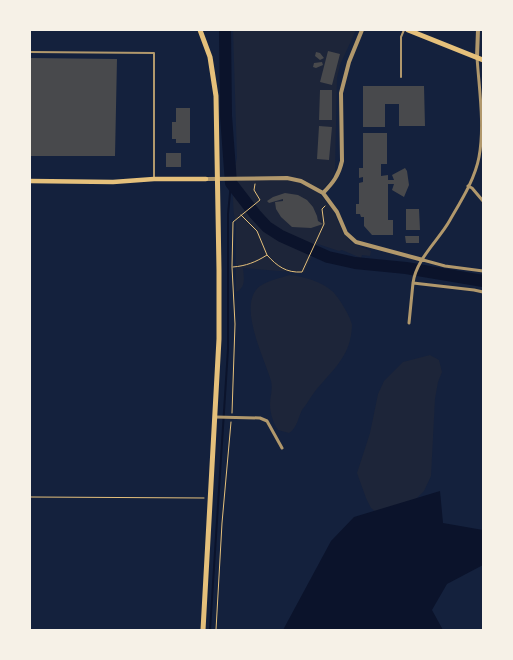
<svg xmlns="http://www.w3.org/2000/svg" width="513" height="660" font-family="'Golos Text',sans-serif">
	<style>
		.green { fill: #1d2539 }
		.water { fill: #0b132b }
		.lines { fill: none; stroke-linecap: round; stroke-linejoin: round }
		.stream { stroke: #0b132b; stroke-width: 2 }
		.river { stroke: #0b132b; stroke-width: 12 }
		.building { fill: #48494c }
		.path { stroke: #e5c07b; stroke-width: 1 }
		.service { stroke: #b1986c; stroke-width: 2 }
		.minor { stroke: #b1986c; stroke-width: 3 }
		.tertiary { stroke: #b1986c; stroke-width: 4 }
		.secondary { stroke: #e5c07b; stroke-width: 4.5 }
		.primary { stroke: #e5c07b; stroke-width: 5 }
	</style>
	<rect width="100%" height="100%" fill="#14213d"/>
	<path class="green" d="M233,30H356L340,65L337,78L335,172L331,180L319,193L333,210L343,233L352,243L371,251L370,256L362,255L361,258L342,250L339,251L318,244L304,273L243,268C244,277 246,288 236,292V223C231,209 233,173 237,158Z
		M290,275C303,276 322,282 332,291C338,296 351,317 352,325C352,329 351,336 350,340C345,363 323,379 311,397C308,402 305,406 302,410C298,418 297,428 289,433L278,430C273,423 270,413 270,404C270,397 273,389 271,381C265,359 236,304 260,286C269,280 280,278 290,275Z
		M430,355L439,360L442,372L438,382L435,399L431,476L424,491L416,499L377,513L371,508L366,498L357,473L370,433L378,394L384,381L403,362Z"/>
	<path class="water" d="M440,491L443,523L483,530V565L447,584L432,610L443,630H283L331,541L354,517Z"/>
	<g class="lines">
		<path class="stream" d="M210,630L228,349V214L231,183"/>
		<path class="river" d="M225,30L226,116L231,183L255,214L267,227L281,236L328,257L355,263L406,268L483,281"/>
	</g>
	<path class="building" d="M328,51L340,54L332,85L320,82Z
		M316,52L320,53L324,58L320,60L315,56Z
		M30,58L117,59L115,156H30Z
		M322,62L323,65L316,68L313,67L314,63Z
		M363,86H424L425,126H399V104H385V127H363Z
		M320,90H332V120H319Z
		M176,108H190V143H176V139H172V122H176Z
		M319,126L332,127L329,160L317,159Z
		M363,133H387V164H381V176L388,175V180H394L392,175L405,168L407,171L409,185L404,197L392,190L394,184H388V220H393V235H372L364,226V217H361L360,214H356V204H359V183L363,182V177L359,178V168H363Z
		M166,153H181V167H166Z
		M285,193L298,195L307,200L313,207L317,216L318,221L323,224L311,228L292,227L281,217L276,209L275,202L283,201V199L269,203L267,201L273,197Z
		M406,209H419L420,230H406Z
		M405,236H419V243H406Z"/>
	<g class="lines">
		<path class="path" d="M241,215L257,231L267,255
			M233,267C246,266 256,262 267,255C277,266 286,273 302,272L324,224L322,209L325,206
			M232,413L235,324L232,267L233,222L260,200L254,190L255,184
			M30,497L204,498
			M216,630L222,523L231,422"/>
		<path class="service" d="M30,52L154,53V179
			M401,77V37L404,30"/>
		<path class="minor" d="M477,57C479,89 485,125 479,157C475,179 461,201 450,220C439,240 416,259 413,283L474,290L483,292
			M468,186L472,188L483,201
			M423,260L445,266L483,271
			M409,323L413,283
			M215,417L260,418L267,421L282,448"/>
		<path class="tertiary" d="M477,57L478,30
			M206,179L287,178L301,181L323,193L337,212L346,233L356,242L423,260
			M323,193C333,183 339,175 342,161L341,93L349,62L362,30"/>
		<path class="secondary" d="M30,181L113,182L154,179H206"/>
		<path class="primary" d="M200,30L210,57L216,96L219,270V339L203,630
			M408,30L483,60"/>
	</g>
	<rect width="513" height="660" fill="none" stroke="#f6f1e7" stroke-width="62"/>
</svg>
